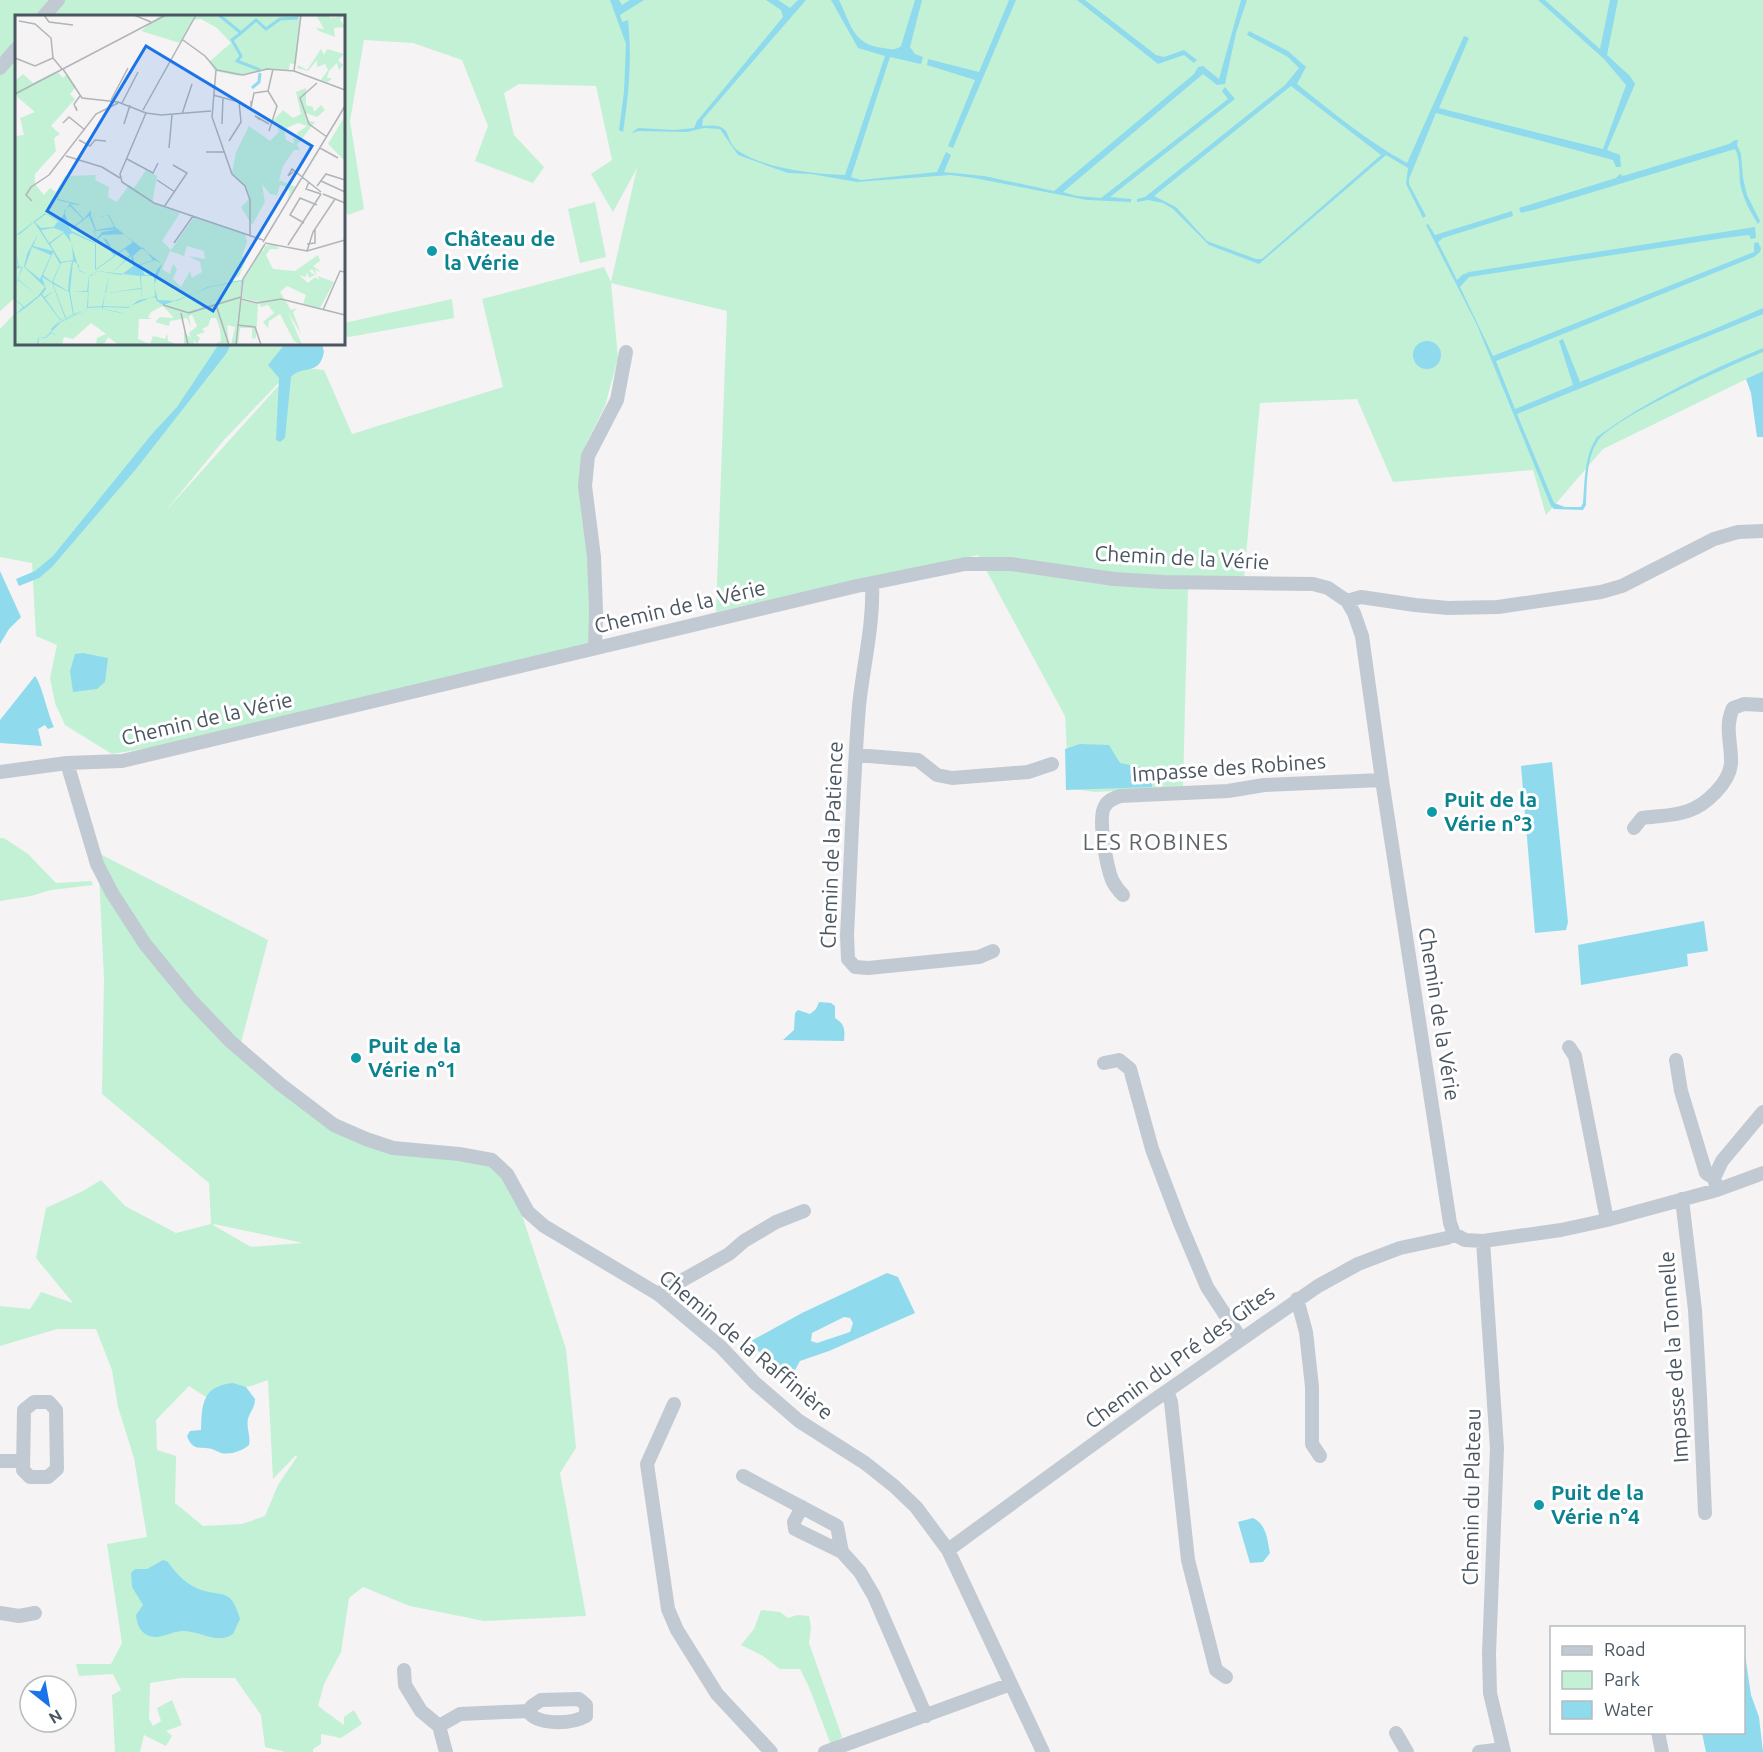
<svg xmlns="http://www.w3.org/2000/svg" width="1763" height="1752" font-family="Ubuntu,sans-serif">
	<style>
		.green { fill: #c3f1d5; fill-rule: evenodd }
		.water { fill: #90daee; fill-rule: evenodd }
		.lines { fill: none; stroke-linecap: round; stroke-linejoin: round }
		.minor { stroke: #c1cad2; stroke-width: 14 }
		.culture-dot { fill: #0f9aa8; stroke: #fff; stroke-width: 2 }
		.labels { text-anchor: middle; stroke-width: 6; stroke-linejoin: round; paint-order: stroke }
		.culture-label { font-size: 21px; font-weight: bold; fill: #0d838f; stroke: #fff; text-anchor: start }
		.street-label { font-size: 21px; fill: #4a5661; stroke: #fff }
		.neighbourhood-label { font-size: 22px; letter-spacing: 1.5px; fill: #5f6368; stroke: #fff }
		.inset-river { fill: none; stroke: #90daee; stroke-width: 3 }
		.inset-road { fill: none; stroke: #b1b4b9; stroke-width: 1.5 }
		.view { fill: #1a73e8; fill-opacity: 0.15; stroke: #1a73e8; stroke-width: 3 }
		.inset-edge { fill: none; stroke: #4a5661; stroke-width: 3 }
	</style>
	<rect width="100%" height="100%" fill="#f5f3f3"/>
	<path class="green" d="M0,0H1763V371L1603,449L1546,515L1533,470L1393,482L1357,399L1260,403L1243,588H1188L1183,787L1095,792L1069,788L1065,716L978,555L716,612L727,311L611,283L618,358L605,406L585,446L590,644L189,741L112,754L65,725L55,703L50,678L57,645L36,636L32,563L0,557V329L16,312V344H320L295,367L324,370L352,434L503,387L482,299L604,267L611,282L637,168L613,212L591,174L612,160L596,86L519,84L504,93L514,135L544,167L533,183L475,161L488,126L462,60L413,43L364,40L350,121L364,209L348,215L344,206V16H16V297L0,311ZM288,373L289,374L164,513L223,441Z
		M595,202L606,257L580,263L568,209Z
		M452,299L454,318L349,337L344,336V323Z
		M0,838H4L28,854L56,883L91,881L93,885L51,890L31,896L0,901Z
		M98,853L268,940L238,1054L330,1126L401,1155H464L495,1165L519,1206L566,1349L576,1448L560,1473L586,1616L484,1621L410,1606L363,1587L349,1598L341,1652L324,1684L318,1706L344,1725V1717L354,1710L362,1724L341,1738L321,1734V1744L313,1749V1752H285L265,1747L261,1715L235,1678H181L150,1683L149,1719L153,1726L161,1721L157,1708L172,1700L182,1725L166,1731L172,1736L166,1746L144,1735L140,1752H115L112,1695L121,1690L113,1674L79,1676L76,1664H111L122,1643L107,1544L147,1537L134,1458L118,1407L112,1370L96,1329H57L0,1346V1306L30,1309L41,1292L73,1303L36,1258L46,1208L83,1191L101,1180L125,1206L176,1233L211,1224L209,1183L102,1094L104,979ZM213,1225L214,1224L303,1243L251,1247ZM268,1380L273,1479L296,1455L297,1457L278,1485L265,1516L242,1524L203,1526L175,1503L176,1456L157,1450L156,1420L189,1386L209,1399L234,1389L251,1386Z
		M761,1610L780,1612L788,1618L797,1615L809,1616L811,1627L809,1643L842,1737L831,1745L809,1687L800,1669H780L763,1656L741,1645L754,1629Z"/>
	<path class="water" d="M610,0H619L622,5L630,0H644L620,15L622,22L628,20C632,58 629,94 623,132L619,130L624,92L626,44Z
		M766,0H778L790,8L798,0H806L703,119L702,126C737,122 721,140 740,152C768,169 813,174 845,175L885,56L858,48L831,0H839C851,24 853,45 883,48C890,49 895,51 901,46L915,0H922L910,47L915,54L923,57L921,64L890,57L851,177L861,180L937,172L946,152L951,155L944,172L984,176L1054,191L1194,74L1198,67L1203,66L1219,79L1241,0H1247L1236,33L1225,84L1217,85L1203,74L1063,192L1077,196L1101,198L1228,99L1222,91L1225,87L1235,99L1110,197L1131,199V202L1087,200L974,178L950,175L857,182L811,174L788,173L738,155L720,129L704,128L687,132L639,131L631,133L638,128L674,130L694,128L697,121L783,17L781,10Z
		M1009,0H1016L953,148L948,146L975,80L927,65L928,59L979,72Z
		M1077,0H1085L1156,55L1164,57L1184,50L1197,60L1194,63L1184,55L1158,64Z
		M1538,0H1545L1600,49L1610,0H1618L1607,55L1630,76L1635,84L1607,150L1620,155L1621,167H1616L1613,160L1436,113L1409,179V184L1426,216L1423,218L1406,184L1408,168L1386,155L1259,264L1209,245L1173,209L1163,203L1148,200L1137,202V199L1145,197L1285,85L1299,68L1288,57L1247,35L1249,31L1288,51L1306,67L1297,84C1332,112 1367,141 1407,163L1464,36L1469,38L1439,108L1603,149L1626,85L1604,59ZM1291,86L1381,155L1262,259H1256L1207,241L1176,207L1154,196Z
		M1735,140H1738L1737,145L1741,154L1743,178L1747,195L1760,221L1758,224C1750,211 1743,199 1740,183C1739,172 1740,158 1735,149L1537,209L1521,213L1519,208L1616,178L1620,174L1623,176L1729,144Z
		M1512,211L1513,216L1443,238L1438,242L1457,280L1462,275L1469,272L1755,227L1756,238L1751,239L1749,235L1724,238L1469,277L1460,287L1493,356L1754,252V243L1758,242L1761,248L1760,252L1754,257L1496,361L1515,409L1573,385L1559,341L1563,339L1580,382L1712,330L1763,308V314L1517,414L1554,503L1565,507H1581L1583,503C1585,481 1584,456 1597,437C1648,400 1705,372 1763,348V352C1732,365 1611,418 1597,442C1586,460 1587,485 1586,505L1583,510L1554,509L1551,506L1477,325L1426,225L1428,224L1435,235Z
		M1413 355a14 14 0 1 1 28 0a14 14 0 1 1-28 0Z
		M219,344H231L226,354L136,469L52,567L39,578L19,586L16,579L35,571L53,556L152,434L177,407Z
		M285,344H322L324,352C319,377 303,364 291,377L285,438L280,442L276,440L279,378L268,365Z
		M1763,371V437H1757L1751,393L1746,379Z
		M0,571L21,617L9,629L0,644Z
		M83,653L108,658L105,682L97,689L73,692L70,671L75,654Z
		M35,676C41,682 48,715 54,727L48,729L45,725L38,729L42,746L0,743V720Z
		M1080,744L1109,745L1120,763L1151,769L1152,787L1066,790L1065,749Z
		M1552,762L1568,922L1566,930L1535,933L1521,766Z
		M1704,921L1708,951L1687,954L1688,966L1581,985L1578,945Z
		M819,1002L831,1003L835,1006V1018C845,1024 845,1030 844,1041L783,1040L794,1030L795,1013L798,1010L810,1014L816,1009Z
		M887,1273L898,1277L915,1313L829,1351L800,1361L794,1372C786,1374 766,1382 763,1368C762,1363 764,1358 763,1353L755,1350L751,1341L802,1313ZM844,1317L850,1318L853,1323L850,1332L817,1343L811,1341L812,1333Z
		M233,1383L246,1387L255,1399C255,1408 250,1411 248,1419C246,1427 251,1436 249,1445C242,1451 231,1455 221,1453C218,1452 215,1450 212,1449C200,1446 193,1452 187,1436L190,1431L201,1430C202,1404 202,1386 233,1383Z
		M1253,1518C1267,1525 1267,1539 1270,1553L1263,1562L1250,1563L1238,1522Z
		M163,1560L168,1562C176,1574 187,1585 201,1590C226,1597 231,1589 240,1619L233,1634C217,1645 201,1631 183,1631C171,1631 159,1641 147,1635C139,1631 137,1623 136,1615L143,1605L132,1587L131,1573L135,1569H147Z
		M1744,1648L1751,1695L1759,1717L1763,1752H1706L1702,1733L1744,1732Z"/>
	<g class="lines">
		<path class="minor" d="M44,16L58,0
			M0,68L16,49
			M872,583C874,624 863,666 859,706C853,782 851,859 847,935L848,959L855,967L868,968L979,957L993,951
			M1347,601L1361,597L1415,605L1448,608L1498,607L1601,592L1622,586L1714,539L1738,532L1763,531
			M595,648L596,611L594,557L585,486L588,456L617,400L626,352
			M856,755L918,760L937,775L952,778L1028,772L1052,764
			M67,763L97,864L112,893L145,944L190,999L230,1041L280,1084L334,1125L366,1139L393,1148L459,1154L492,1160L507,1174L528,1212L544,1226L658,1294L721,1347L755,1383L799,1421L865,1463L894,1486L916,1507L948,1550L1043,1752
			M0,772L67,763L122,761L857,586L965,564H1011L1114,579L1163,582L1313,584L1328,588L1347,601L1354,613L1362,636L1382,780L1450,1223L1454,1234L1465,1240L1483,1241L1561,1230L1607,1220L1717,1190L1763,1173
			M1634,828L1642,818C1657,816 1674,816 1688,811C1706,805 1729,783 1731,764C1732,744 1724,727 1733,708L1744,704L1763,705
			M1123,895C1119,891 1115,886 1112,880C1107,867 1097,817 1105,806C1108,800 1114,798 1120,796L1228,791L1264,785L1382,780
			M1569,1047L1575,1056L1607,1220
			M1676,1060L1681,1091L1702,1160L1706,1173L1714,1178
			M1104,1063L1119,1060L1130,1069L1152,1149L1180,1223L1207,1287L1241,1339
			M1716,1185L1714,1178L1722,1161L1763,1112
			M1682,1199L1695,1310L1700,1397L1705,1513
			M1483,1241L1497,1448L1489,1654L1490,1693L1504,1752
			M658,1294L729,1254L744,1241L776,1222L804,1211
			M1297,1299L1306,1332L1312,1387V1444L1320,1456
			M1167,1391L1171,1402L1188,1560L1216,1670L1226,1677
			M34,1402H49L56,1410L57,1469L48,1477H30L23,1470L24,1410Z
			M674,1404L647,1464L668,1609L677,1630L717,1694L771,1752
			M0,1461H23
			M743,1476L837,1526L842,1552
			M802,1507L794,1522L795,1529L842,1552L860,1572L874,1596L926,1716
			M948,1550L1147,1405L1318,1286L1358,1264L1400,1248L1447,1238L1454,1234
			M0,1613L19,1616L35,1613
			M404,1670L405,1685L421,1711L439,1726L446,1752
			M439,1726L460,1714L528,1711C537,1726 572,1724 586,1716V1705L579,1699L541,1700L532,1706L528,1711
			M1658,1732L1662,1752
			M1396,1733L1407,1752
			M825,1752L1011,1684
			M1479,1752L1503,1749"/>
	</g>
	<g class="culture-dot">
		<circle cx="432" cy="251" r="6"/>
		<circle cx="1432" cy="812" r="6"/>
		<circle cx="356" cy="1058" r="6"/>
		<circle cx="1539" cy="1505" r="6"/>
	</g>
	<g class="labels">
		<g class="culture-label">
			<text x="444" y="246">Château de<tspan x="444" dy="24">la Vérie</tspan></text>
			<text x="1444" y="807">Puit de la<tspan x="1444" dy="24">Vérie n°3</tspan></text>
			<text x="368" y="1053">Puit de la<tspan x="368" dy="24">Vérie n°1</tspan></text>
			<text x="1551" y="1500">Puit de la<tspan x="1551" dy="24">Vérie n°4</tspan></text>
		</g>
		<g class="street-label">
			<text transform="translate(1182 558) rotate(3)" y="7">Chemin de la Vérie</text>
			<text transform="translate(680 607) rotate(-13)" y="7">Chemin de la Vérie</text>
			<text transform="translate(207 719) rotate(-13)" y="7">Chemin de la Vérie</text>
			<text transform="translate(1229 768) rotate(-4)" y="7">Impasse des Robines</text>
			<text transform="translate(832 845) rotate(-88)" y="7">Chemin de la Patience</text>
			<text transform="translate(1439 1014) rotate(81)" y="7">Chemin de la Vérie</text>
			<text transform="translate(746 1345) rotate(40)" y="7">Chemin de la Raffinière</text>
			<text transform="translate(1180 1357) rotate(-36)" y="7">Chemin du Pré des Gîtes</text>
			<text transform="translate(1674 1357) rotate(-94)" y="7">Impasse de la Tonnelle</text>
			<text transform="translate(1472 1497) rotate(-89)" y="7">Chemin du Plateau</text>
		</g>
		<g class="neighbourhood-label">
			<text x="1156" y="850">LES ROBINES</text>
		</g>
	</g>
	<g transform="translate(15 15)">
		<rect width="330" height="330" fill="#f5f3f3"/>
		<path d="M146,0H286L281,50L275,48L274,55H252L223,61L200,56L194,47L216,28L202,13L186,4L178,5L165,28L126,16ZM301,0H314L316,4L318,0V3L327,0L325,5L330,12L319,13L320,22L304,16L301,13L309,14ZM306,34L309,40L312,34L329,39L323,45L328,50L324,55L322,48L314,56L312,63H317L313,67L305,66L313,55L310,49L302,52V45L293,56L282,53L283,50L292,55ZM42,56L48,63L52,59L61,72L55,79L60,84L36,111L45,119L39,123L41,136L20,159V169L29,180L35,173L41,177L50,161L81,160L80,165L94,172L93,182L102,187L114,170L119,173L131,155L142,161L137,188L165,198L147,226L156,235L179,202L230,219L232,227L227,241L231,245L224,261L211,267L226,265L225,285L243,289L241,323L237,324V313H225L223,330H216L220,312L212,310L214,330H198L206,326L205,314L201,303H196L193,311L187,314L190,317L181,320L185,323L182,329L179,325V330H169V317L176,323L174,318L182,311L177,300L174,301L176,313L172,303L155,306L154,311L140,307L145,302L159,303L148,291L136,297L133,302L137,304H124L123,324L135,329L138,321L150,324L152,319L153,326L163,330H104L93,322L90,328L81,330L82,323L91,319L76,308L58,324L49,322L47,330H0V121L9,120L5,103L20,97L0,80V66L8,59L18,68ZM172,231L189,236L190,244L173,241L185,247L187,257L177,263L175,256L166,272L158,264L162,254L158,249L155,259L147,254L155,236L169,241ZM291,73V90L298,92L299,97L306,90L310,95L302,102L291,98L292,106L300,107L282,130L285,135H279L268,151L264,165L281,172L272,184L275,176L269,171L265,170L262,180L255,179L247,169L250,187L237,210L226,192L235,183L230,171L217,158L221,137L234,111L255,126L264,117L261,107L256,108L268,95L278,103L286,99L281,77ZM283,108L292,111L282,118L283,124L278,123L279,129L271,125L269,114ZM330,101V146L313,129ZM260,229L264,234H255L251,240L258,254L280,256L303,240L305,246L298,251L306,257L300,255L302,261L297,254L294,256L300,260L294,263L292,257L291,262L284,260L293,268L300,262L304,265L303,261L319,267L305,293L288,289L291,280L272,271L265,277L276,295L282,293L278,297L286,319L273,297L287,330L279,326L265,299L254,306L253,313L248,307L259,298L253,290L246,292L244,287L227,283L228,266L248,232V237L250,231Z" fill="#c3f1d5" fill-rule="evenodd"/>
		<path d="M45,176L44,179L43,184L66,190L55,189L69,204L76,195V203L94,200L100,212L146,248L140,245L125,250L130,260H140L142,255L147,249L139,271L143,285L162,286L193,272L227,265L225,281L174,298L148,290L142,286L140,282L124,285L113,293L88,292V294L104,297L110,299L87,294V292L73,293L45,305L40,311L46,306L73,295L46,307L36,317L42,321L36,318L31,323H24L23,330H22L23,323L31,322L37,315L13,291L0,300L8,292L0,284L5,288L15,277L5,288L9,292L23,281L3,265L0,272L7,252L0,254L3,251L0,232L4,251L8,252L3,264L23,281L30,272L9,252L12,239L23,219L18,231L38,236L19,207L5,219L0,221L30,198L45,206L55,188L42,185ZM55,191L68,204L55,214L49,196ZM31,199L43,206L39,212L26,213L20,207ZM93,200L99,212L81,215L77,203ZM74,201L80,215L78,216L82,223L79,216L104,214L87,217L79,227L55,215ZM39,213L49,217L34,228L26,215ZM49,218L57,229L58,245L46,247L35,229ZM57,218L79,228L87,220L109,219L118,227L100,240L92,225L88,223L99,241L81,254V229L80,228V254L81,255L110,234L115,240L97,258L116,241L118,251L106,260L82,256L76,261L64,255L54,220ZM17,232L36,240L25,264L10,252ZM128,232L138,245L120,251L118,241ZM38,237L45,249L37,267L28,260ZM57,246L54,263L53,276L38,267L46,248ZM58,246L64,250V256L74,260L72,276L58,277H73L72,293L59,300L55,276ZM83,256L125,261L126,273L91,278L94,261L87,291L73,292L74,261ZM126,261H139L140,281L113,292L88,291L90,278L126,274L127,283ZM27,262L37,268L50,303L45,304L30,283L39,276L29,282L27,279L31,274ZM226,266L225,281L173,297L149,290L195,272ZM38,269L54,277L58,300L51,303ZM26,280L45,305L36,314L13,291Z" fill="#90daee" fill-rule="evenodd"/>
		<path class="inset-river" d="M204,0L226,18L241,5L251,14L265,4L283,3M226,18L217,25L226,41L222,46L245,55M237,73L244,67L245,58"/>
		<path class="inset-road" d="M29,0L34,7L58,10M119,0L136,7M4,6L20,9L36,23L38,43L47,54M168,25L190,41L202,55L228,60L252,54L279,56L330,75M0,43L20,51L38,43M48,54L67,83L103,87L131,98L105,159L107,167L139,188L248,225M201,55L197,102L217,159L230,171L235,185V221M279,56L286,0M302,68L285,83L294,109L312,122M0,79L151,0M198,80L224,87L226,107L214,126M96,85L113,53M236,86V92L239,78L253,76M107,88L123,57M61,92L62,96L59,89L65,81M128,95L181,0M131,98L146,100L196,96M167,99L177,69M245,105L240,101L254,109M48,108L54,102L70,115M109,109L115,90M207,109L208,82M254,116L262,91L253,76L258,54M64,125L75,131L80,125L91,126M154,133L157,100M305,133L323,143M191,137H209M51,141L87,152L105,163M112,144L138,158L143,148M278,157L273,161L277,154L306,177M142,165L160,177M306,166L330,177M294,167L291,174L306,179M302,171L311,159L330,165M308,179L330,188M17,186L11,180L16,172L34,160L81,99L103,88M149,192L172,158L158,150M289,208L275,200L285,183L302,190M248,227L330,91M159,228L178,201M250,228L292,236L330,225M292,229L300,228V214M273,230L306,179M292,236L298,217L320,184M226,284L242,288L266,284L330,300M148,290L174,298L226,282M201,290L214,330M308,295L325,256L330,257M166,298L173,330M222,310L240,312L246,330M221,330L228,264L250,229"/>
		<path class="view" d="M131,31L297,131L198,296L32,196Z"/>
		<rect width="330" height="330" class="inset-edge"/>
	</g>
	<rect x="1550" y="1626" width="195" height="108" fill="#ffffff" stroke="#b7bbc0" stroke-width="1.5"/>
	<rect x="1562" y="1646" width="30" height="9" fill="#c1cad2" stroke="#b7bbc0" stroke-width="1.5"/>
	<text x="1604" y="1656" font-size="18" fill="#4a5661">Road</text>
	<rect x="1562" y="1671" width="30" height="18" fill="#c3f1d5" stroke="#b7bbc0" stroke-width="1.5"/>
	<text x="1604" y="1686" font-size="18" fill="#4a5661">Park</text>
	<rect x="1562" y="1701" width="30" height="18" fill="#90daee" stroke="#b7bbc0" stroke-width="1.5"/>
	<text x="1604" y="1716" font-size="18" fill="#4a5661">Water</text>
	<g transform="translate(48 1704) rotate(149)"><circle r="28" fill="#ffffff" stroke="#b7bbc0" stroke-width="1.5"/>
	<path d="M0-4.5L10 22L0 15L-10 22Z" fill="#1a73e8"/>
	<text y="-9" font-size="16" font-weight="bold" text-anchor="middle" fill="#4a5661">N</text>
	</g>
</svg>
